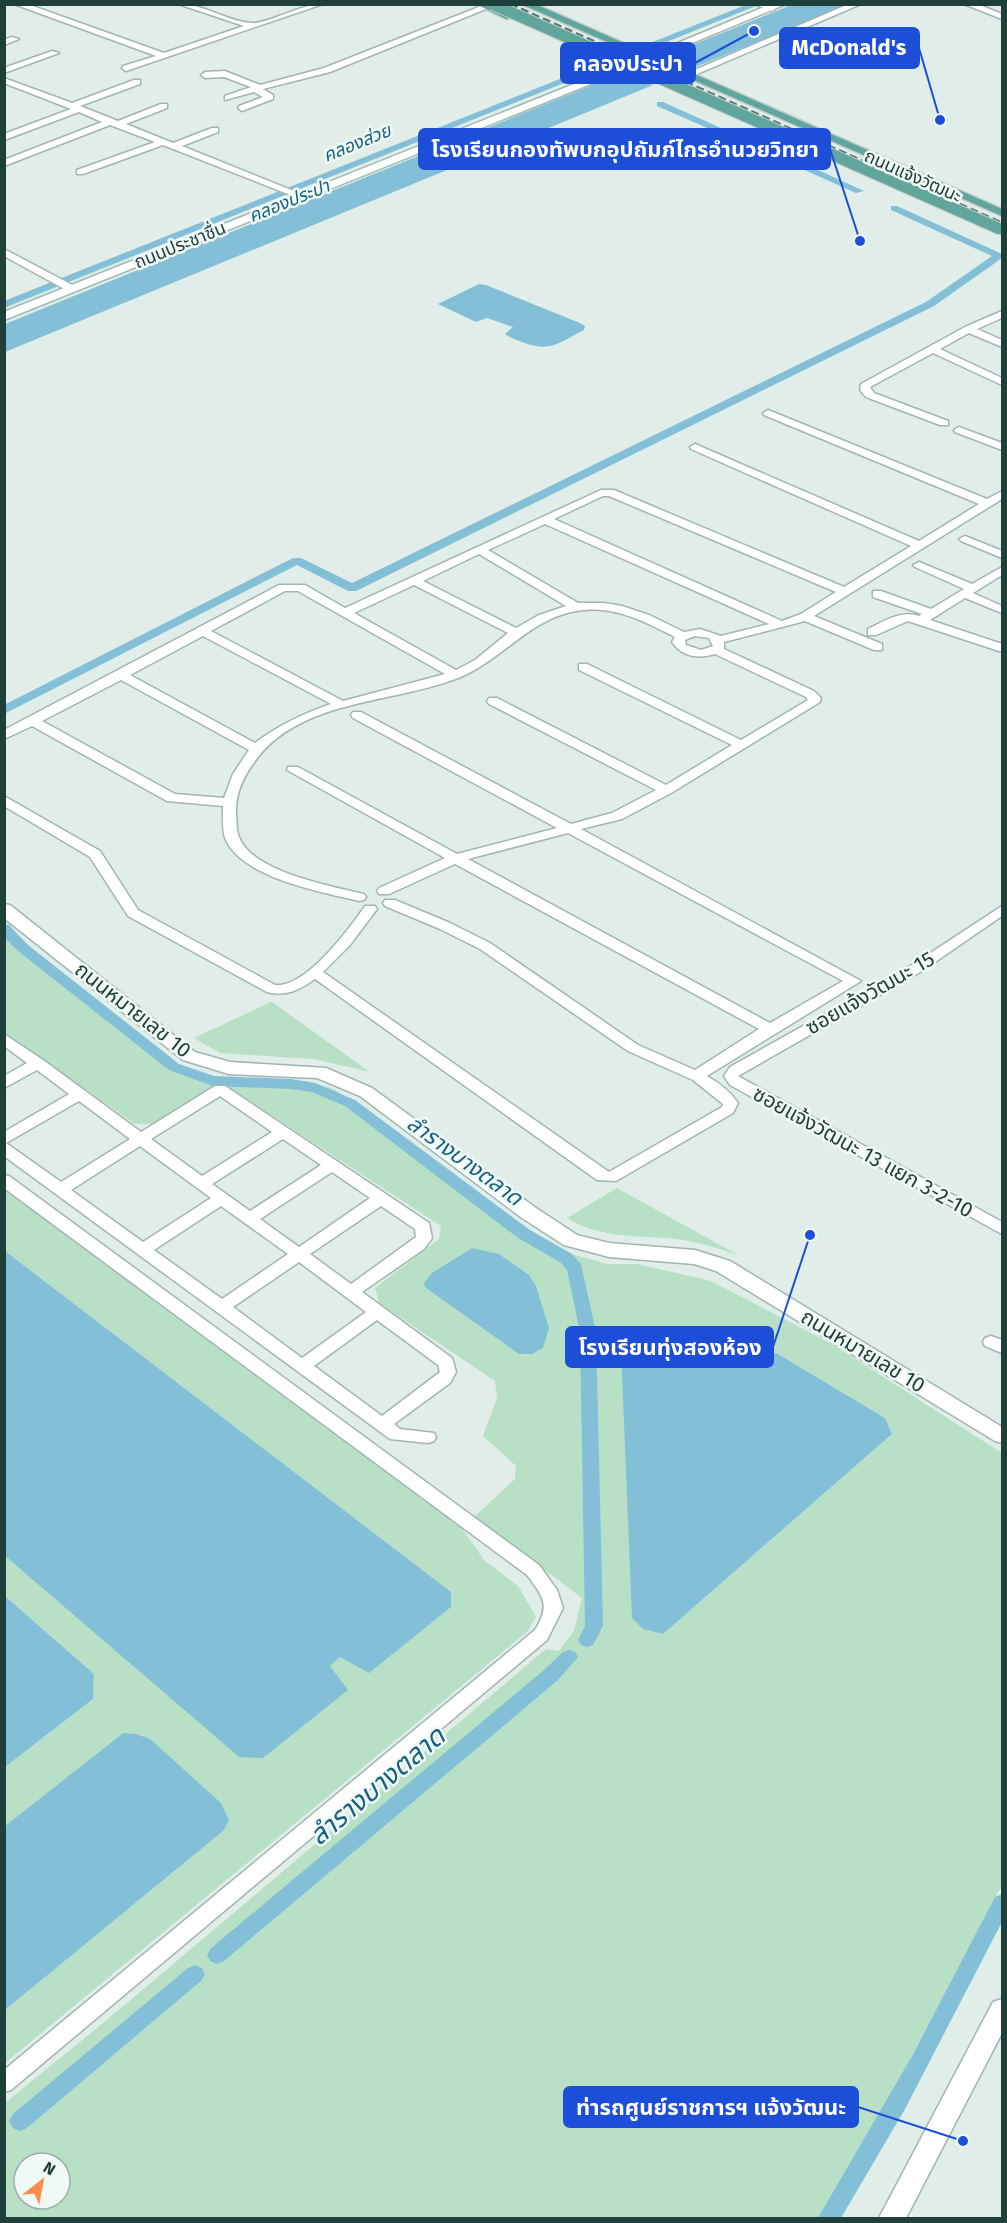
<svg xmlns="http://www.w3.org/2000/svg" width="1007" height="2223" font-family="'Fira Sans','Noto Sans Thai',sans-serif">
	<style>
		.green { fill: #b7e0c7; fill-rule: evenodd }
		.water { fill: #83c0d7 }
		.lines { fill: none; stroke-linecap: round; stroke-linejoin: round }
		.canal { fill: #83c0d7; fill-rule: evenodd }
		.minor-casing { stroke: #a2b5b0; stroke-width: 3 }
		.tertiary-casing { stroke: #a2b5b0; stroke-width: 3 }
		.secondary-casing { stroke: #9db9b3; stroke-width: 3 }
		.primary-casing { stroke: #c0c9c8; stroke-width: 3 }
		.minor { fill: #fff; fill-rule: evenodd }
		.tertiary { fill: #fff; fill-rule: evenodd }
		.secondary { fill: #fff; fill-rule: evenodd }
		.primary { fill: #60a69d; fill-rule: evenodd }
		.rail { stroke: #597a75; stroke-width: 3; stroke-dasharray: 8 4; stroke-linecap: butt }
		.primary-bridge-casing { stroke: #c0c9c8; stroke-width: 13; stroke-linecap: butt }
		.primary-bridge { stroke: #60a69d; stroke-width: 11 }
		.labels { text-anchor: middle; stroke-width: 5; stroke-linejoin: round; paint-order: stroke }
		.far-water-label { font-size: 18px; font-style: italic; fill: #146180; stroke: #f1f9f6 }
		.far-street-label { font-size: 18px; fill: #1f3f3a; stroke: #f1f9f6 }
		.street-label { font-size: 21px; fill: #1f3f3a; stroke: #f1f9f6 }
		.water-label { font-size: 22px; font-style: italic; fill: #146180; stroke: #f1f9f6 }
		.near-water-label { font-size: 27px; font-style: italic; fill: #146180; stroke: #f1f9f6 }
		.leader { fill: none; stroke: #1d4ed8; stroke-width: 2 }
		.callout-dot { fill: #1d4ed8; stroke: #f1f9f6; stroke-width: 2 }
		.callout { fill: #1d4ed8; stroke: #1d4ed8; stroke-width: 2 }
		.callout-label { font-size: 22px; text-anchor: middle; font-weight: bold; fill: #fff }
	</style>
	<rect width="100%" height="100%" fill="#e0ede8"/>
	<path class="green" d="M4,935L35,964L46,960C95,1003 156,1071 222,1080C248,1083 275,1078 301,1081C313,1082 325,1086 336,1090L549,1245L568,1253L608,1264H637L711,1281L832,1344L1002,1453V1885L873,2129L818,2218H5V2103L114,2014L546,1649L559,1651L574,1631L582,1598L474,1517L515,1479L516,1466L483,1436L497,1398L495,1381L379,1303L375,1288L439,1239L441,1226L231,1089L221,1086L214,1087L153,1124H135L5,1033ZM720,1342L778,1354L885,1418L892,1434L663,1634L643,1629ZM24,2163H60V2199H24Z
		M271,1002H272L370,1072L314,1059L220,1053L194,1038Z
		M617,1188L740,1256C719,1248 699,1242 676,1239C637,1235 601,1239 567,1218Z
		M5,1190L459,1524L484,1560L518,1586L536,1617L528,1631L5,2063V2010L223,1831L123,1733L5,1826V1767L93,1699L94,1674L5,1596V1556L239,1757L347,1689L329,1665L341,1657L369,1672L451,1606L450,1592L5,1251Z"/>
	<path class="water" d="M791,5H849L688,70L660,58Z
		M620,74L629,75L653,85L5,352V324Z
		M479,284L486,285L580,323L585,326L584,330C558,343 551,353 522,342C516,340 510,338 505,334L513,327L487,318L476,322L438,304Z
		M472,1248L499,1254L529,1275L536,1286L549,1328L543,1348L532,1354H519L426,1288L424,1283L432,1273Z
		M5,1251L451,1592V1607L369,1673L340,1657L330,1666L348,1690L263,1758L239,1757L5,1556Z
		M720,1342L778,1354L885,1418L892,1434L663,1634L643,1629L632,1618L621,1350L655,1345Z
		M5,1596L94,1674L93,1699L5,1767Z
		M123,1733L136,1734L150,1739L221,1803L229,1820L223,1831L5,2010V1826Z"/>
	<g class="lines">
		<path class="canal" d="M748,4H761L4,308V301Z
			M694,54L698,57L697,59L625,88L618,86Z
			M657,102H663L752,142L744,144L657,106Z
			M773,152H779L864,191L856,193L773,156Z
			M891,206H897L1002,254V258L934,306L356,591H348L297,565L4,714V705L293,558H301L352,583L926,302L992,256L891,210Z
			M4,924L9,925L28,945L179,1064L214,1076L291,1079L315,1083L355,1100L530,1230L572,1254L581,1264L596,1332L603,1626L593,1645L587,1647L581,1645L578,1640L585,1626L580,1332L567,1270L560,1262L518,1238L345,1106L312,1092L291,1089L213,1086L169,1070L18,951L4,937Z
			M569,1650L575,1652L578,1657L558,1680L224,1961L217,1964L210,1961L207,1955L210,1949L544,1670L563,1652Z
			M1002,1894V1922L905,2109L841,2218H818L912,2056L995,1897Z
			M195,1965L202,1968L205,1974L202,1980L27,2128L20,2131L13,2128L9,2121L13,2114L188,1968Z"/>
		<g class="minor-casing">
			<path id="minor" d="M14,4H27L164,53L244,26L178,4C204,4 226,21 251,23C266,25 300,4 323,4L126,71L122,68L123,66L156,56Z
				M754,4H767L775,9L771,11Z
				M849,4H861L690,77L683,75Z
				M964,4H977L1002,14V19Z
				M484,5L491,7L330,72L263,89L273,95V99L242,111L238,108L239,106L263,97L254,92L225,100V96L251,87L224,77L205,78L201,75L205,72L225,71L260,85L324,68Z
				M12,37L19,39L4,45V40Z
				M52,51L59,53L4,73V68Z
				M4,78L72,103L134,80H140V84L80,106L118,121L161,104H167V108L126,124L173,143L212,128H218V132L182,146L306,196L298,198L163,145L83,174H77V170L155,142L110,125L4,166V160L102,122L79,112L4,140V134L71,109L4,83Z
				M4,249L76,287L77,289L68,291L4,256Z
				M1002,311V318L977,329L1002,340V347L969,333L940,349L1002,378V385L933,353L870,387L874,393L948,421V425H940L866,397L860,390L861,384L965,327Z
				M768,410L987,499L1002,491V499L814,616L882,644V650H874L805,621L724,642V649L814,691L821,698L820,702L671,793L622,819L581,829L861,981L707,1076C719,1083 730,1091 738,1103L733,1113L616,1181L597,1180L315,979C299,990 286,997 267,992L128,916L90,857L4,806V796L100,851L138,910L275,985C306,988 349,929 365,906H375L377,909L350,945L323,972L609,1172L722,1107L723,1104L693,1080L628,1051L480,949L440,929L385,906L383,903L385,900H395L450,923L490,943L638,1045L695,1070L759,1029L455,864L389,894H379L377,891L379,888L445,858L287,770L288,767H298L457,854L557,828L353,718L351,715L353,712H361L571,824L612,813L656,790L489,704L487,701L489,698H497L666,785L732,745L579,670V664H587L741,740L808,700L806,697L715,654C698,659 682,657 672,642L675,637C644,621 612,604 576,611C529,619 500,662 458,678C392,704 296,699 253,764C242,779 235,795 236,815C237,822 236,830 239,837C252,872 331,886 364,894L366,897L364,900L359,901C322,892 241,878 225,838C222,828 223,815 223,806L167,801L32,726L4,739V730L279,585H305L345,608L601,490H614L844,587L911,546L691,449L690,447L695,444L919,541L979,504L764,415L763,413ZM603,496H609L836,592L801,614L782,621L554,519ZM545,524L769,624L721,636L700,629L684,632L649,615L622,606L604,603H578L488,550ZM479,554L566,606L539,615L516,628L423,581ZM414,585L508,633L475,660L456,670L354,613ZM285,591H298L445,674L343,701L211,631ZM203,636L331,704C302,714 279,725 255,743L130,675ZM695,636L709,638L713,646L701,650L686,645L685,640ZM121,680L249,750L233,774L224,798L175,794L42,721ZM568,833L843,981L770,1023L468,859Z
				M959,427L1002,443V450L955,432L954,430Z
				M965,536L1002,551V558L961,541L959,539Z
				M919,562L972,584L1002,567V575L973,593L1002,606V613L965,598L930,620L1002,644V652L908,621L876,635H868V629C885,621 900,610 919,616L922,614L873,597V591H881L931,609L964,589L915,567L913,565Z
				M1002,906V916L922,971L738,1076L1002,1222V1234L730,1085L724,1076L730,1067L912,965Z
				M4,1034L43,1060L141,1132L215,1086H225L429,1223L432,1238L424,1249L362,1292L452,1358L456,1372L450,1383L394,1424L400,1429L434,1433L436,1437L434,1441L428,1443L390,1439L4,1156V1132L69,1094L37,1070L4,1088V1076L27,1063L4,1046ZM220,1096L272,1132L202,1176L151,1139ZM79,1101L130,1139L61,1182L6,1143ZM283,1139L321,1165L250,1211L212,1184ZM140,1146L211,1198L143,1242L71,1190ZM332,1172L370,1198L299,1247L260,1219ZM221,1206L288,1254L222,1299L154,1250ZM381,1206L415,1229L416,1237L351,1284L310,1254ZM299,1262L366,1312L302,1358L233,1307ZM377,1320L438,1365L440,1372L382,1416L314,1366Z
				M4,1175L9,1176L539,1565L557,1590L563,1608L547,1640L11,2090L4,2092V2070L535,1630C551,1604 543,1597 527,1575L4,1188Z
				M991,1336L1002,1340V1353L985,1346L983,1342L985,1338Z"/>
		</g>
		<g class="tertiary-casing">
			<path id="tertiary" d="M771,4H786L651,60L642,58Z
				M4,904L10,905L195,1052L230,1062L326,1068L372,1088L536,1208L577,1235L609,1243L695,1250L730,1261L1002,1427V1443L995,1441L716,1271L694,1264L609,1257L564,1245L522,1218L360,1096L317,1078L229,1074L183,1060L4,918Z
				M1002,1999V2033L906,2218H879L993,2002Z"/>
		</g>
		<g class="secondary-casing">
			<path id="secondary" d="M624,64L628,65V69L4,320V312Z"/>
		</g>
		<g class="primary-casing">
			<path id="primary" d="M476,4H490L515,17L506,19Z
				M521,4H535L1002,209V216Z"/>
		</g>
		<use href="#minor" class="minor"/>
		<use href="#tertiary" class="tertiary"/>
		<use href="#secondary" class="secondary"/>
		<use href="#primary" class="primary"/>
		<path class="rail" d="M510,4L1002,223"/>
		<g class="primary-bridge-casing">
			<path id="primary-bridge" d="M492,4L1000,229"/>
		</g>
		<use href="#primary-bridge" class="primary-bridge"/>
	</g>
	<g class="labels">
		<g class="far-water-label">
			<text transform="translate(357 143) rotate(-22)" y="6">คลองส่วย</text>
			<text transform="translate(289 201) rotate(-22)" y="6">คลองประปา</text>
		</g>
		<g class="far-street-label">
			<text transform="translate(913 176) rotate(24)" y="6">ถนนแจ้งวัฒนะ</text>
			<text transform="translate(180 245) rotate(-22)" y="6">ถนนประชาชื่น</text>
		</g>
		<g class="street-label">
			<text transform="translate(870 993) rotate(-30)" y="7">ซอยแจ้งวัฒนะ 15</text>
			<text transform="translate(133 1010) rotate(38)" y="7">ถนนหมายเลข 10</text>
			<text transform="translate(863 1152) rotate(29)" y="7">ซอยแจ้งวัฒนะ 13 แยก 3-2-10</text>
			<text transform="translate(863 1351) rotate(31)" y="7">ถนนหมายเลข 10</text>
		</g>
		<g class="water-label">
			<text transform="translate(465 1160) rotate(36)" y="8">ลำรางบางตลาด</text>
		</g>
		<g class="near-water-label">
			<text transform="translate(377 1786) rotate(-40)" y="9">ลำรางบางตลาด</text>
		</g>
	</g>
	<path class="leader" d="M940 120L919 48M754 31L695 63M860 241L830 149M810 1235L773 1347M963 2141L858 2107"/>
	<g class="callout-dot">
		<circle cx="940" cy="120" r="6"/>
		<circle cx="754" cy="31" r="6"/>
		<circle cx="860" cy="241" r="6"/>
		<circle cx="810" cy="1235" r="6"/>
		<circle cx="963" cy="2141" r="6"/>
	</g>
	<g class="callout">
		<rect x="780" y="28" width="139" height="40" rx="6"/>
		<rect x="561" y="43" width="134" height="40" rx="6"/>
		<rect x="419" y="129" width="411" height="40" rx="6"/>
		<rect x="566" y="1327" width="207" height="40" rx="6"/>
		<rect x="564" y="2087" width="294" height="40" rx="6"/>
	</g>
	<g class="callout-label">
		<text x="849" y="55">McDonald's</text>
		<text x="628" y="71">คลองประปา</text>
		<text x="625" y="157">โรงเรียนกองทัพบกอุปถัมภ์ไกรอำนวยวิทยา</text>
		<text x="670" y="1355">โรงเรียนทุ่งสองห้อง</text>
		<text x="711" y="2115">ท่ารถศูนย์ราชการฯ แจ้งวัฒนะ</text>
	</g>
	<rect width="1007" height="2223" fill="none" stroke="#1f3f3a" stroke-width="12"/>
	<g transform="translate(42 2181) rotate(31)"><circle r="28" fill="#f1f9f6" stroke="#9dafab" stroke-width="1.5"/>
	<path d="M0-4.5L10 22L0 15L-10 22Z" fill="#ff8d4c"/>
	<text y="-9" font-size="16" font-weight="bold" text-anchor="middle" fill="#1f3f3a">N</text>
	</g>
</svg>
